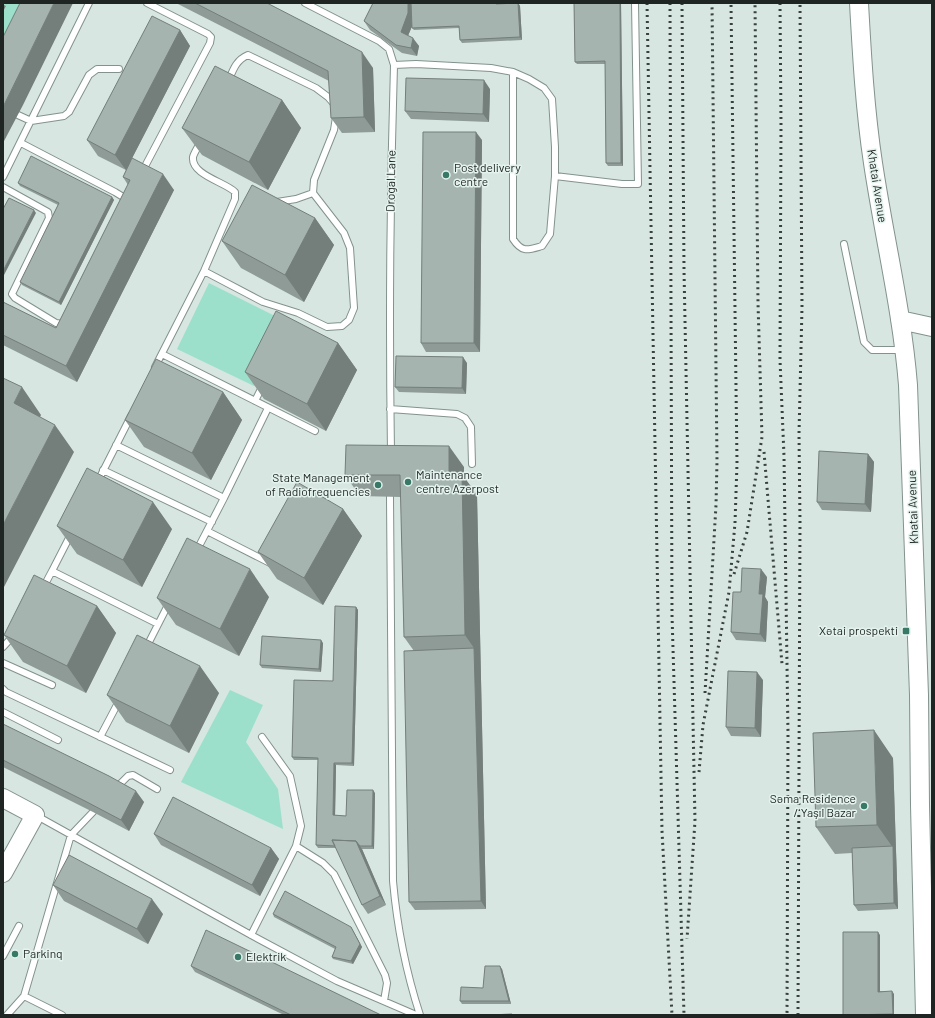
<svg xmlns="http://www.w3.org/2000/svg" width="935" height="1018" font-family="Barlow,sans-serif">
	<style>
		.green { fill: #9ce0cb }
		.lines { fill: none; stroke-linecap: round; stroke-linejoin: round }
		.lane-casing { stroke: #83928d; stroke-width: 8 }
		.secondary-casing { stroke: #83928d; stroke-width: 20 }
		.path { stroke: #757f7c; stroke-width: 2.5; stroke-dasharray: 4 2; stroke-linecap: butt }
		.lane { stroke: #fff; stroke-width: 6 }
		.secondary { stroke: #fff; stroke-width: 18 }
		.rail { stroke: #39413e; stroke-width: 3; stroke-dasharray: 2 4; stroke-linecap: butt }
		.wall { fill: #8e9b96 }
		.shaded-wall { fill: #747e7a }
		.building { fill: #a5b4af; stroke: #747e7a }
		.poi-dot { fill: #387866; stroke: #e4f3ee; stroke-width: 1.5 }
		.labels { text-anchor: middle; stroke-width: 3; stroke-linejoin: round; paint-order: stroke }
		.poi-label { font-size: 12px; fill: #1f2523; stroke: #e4f3ee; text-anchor: start }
		.street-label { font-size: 12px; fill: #1f2523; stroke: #e4f3ee }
	</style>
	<rect width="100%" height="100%" fill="#d7e6e1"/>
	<path class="green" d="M3,3H39L3,74Z
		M209,283L287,322L254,386L177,349Z
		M230,690L263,705L246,742L278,789L283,829L181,782Z"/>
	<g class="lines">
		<g class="lane-casing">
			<path id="lane" d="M305,3L379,41L389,49L394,65C390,194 389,324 391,453
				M394,65L416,64L491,68L513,72L529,79L544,88L552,99L555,147V176L622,184H638L635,3
				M513,72V239C522,253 528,250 542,246L550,234L555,176
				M228,82C233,70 236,60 248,55L316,88L328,97L334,104
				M18,115L31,121L64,116L69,112L89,75L97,69H119
				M21,143L115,192L128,200L127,201
				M142,172L210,43L211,37L208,34L147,3
				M3,177L89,3
				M3,187L48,212L49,218L12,294L15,298L56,323L64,324L65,323
				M277,202L296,199L313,193
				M844,244L864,342L872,350H903
				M204,271L263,302L298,313L327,327L342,326L349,320L354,308L350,248L344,233L313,193L314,180L334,130L336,117
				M162,354L315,431
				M155,367L204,271L235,199V192C225,182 191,175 193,157C194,153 198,147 200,143
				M255,401L262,387
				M390,409L457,414L465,418L471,427L472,464
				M116,445L224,498
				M103,470L212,522
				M98,481L131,416
				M390,497L393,881C397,926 406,972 420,1015
				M207,531L270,563
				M71,534L52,571L158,624
				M197,550L224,498L268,408
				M43,588L52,571
				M3,647L14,635
				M146,648L169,603
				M3,663L52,685
				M3,689L6,692L170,770
				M3,712L58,740
				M100,737L119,701
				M117,787L128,776L133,775L157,789
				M37,816L251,935L337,981L416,1015
				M296,846L323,863L334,874L385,975L387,983L384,1001
				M251,935L296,846L301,826L290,776L262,737
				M3,956L19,926
				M24,996L62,1015
				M7,1015L24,996L71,835L93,812"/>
		</g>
		<g class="secondary-casing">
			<path id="secondary" d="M859,3C862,57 865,110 873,163C884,237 902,310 908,385L919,695L920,805L925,1015
				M900,320L932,327
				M3,798L35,815L3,873"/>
		</g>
		<path class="path" d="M3,9L6,3"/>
		<use href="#lane" class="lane"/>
		<use href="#secondary" class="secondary"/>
		<path class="rail" d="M647,3L662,831L672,1015
			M670,3L672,615L684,1015
			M682,3L684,270L695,821L687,939
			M780,3L781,125L780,360L784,456L788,733L787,1015
			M764,452L782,664
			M734,574L747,532L762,437L758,303L755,3
			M705,693L716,505L717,461L712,3
			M699,772L703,725L729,592L735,523L737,463L731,3
			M798,1015L800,522L799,434L802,307L800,3"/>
	</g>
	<path class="wall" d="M176,3H267L373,68L375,132L342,133L331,118L329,81Z
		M373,3H498V4L518,3L520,6L522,40L462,43L460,40L459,28L414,30L412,28V26L408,36L419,46L417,56L402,53L370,30L364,21Z
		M574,3H621L623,166H608L606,163L605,64H577L575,62Z
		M180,30L190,46L132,158L174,190L77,382L3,345V302L56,328L128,185L123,177L126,170L98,156L87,140Z
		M490,89L489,122L411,119L405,111Z
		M282,100L301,128L268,190L202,155L182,128Z
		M482,140L480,352H426L421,343Z
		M18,183L112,197L114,200L61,305L22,285L20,282L58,205L20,186Z
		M315,218L334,245L304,302L241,268L222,241Z
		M338,343L357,370L326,431L264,399L245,372Z
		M467,363L466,394L399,392L395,387Z
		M223,392L242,420L211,480L144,447L125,420Z
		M868,454L874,462L871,512L822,510L817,502Z
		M464,467V477L477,495L486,909L415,910L409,902L414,651L404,637L401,497L360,496L345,475Z
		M343,509L362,536L323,605L277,579L258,552Z
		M57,526L172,529L142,587L77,554Z
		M767,577L765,597L768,602L766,642L736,640L731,632L741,592Z
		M269,597L239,656L176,625L157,598Z
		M97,606L116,633L86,693L23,662L4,635Z
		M356,607L358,610L354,766L336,765L335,815L346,816L375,793L374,849H362L386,905L368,914L362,905L336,848H318L316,845L318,760H294L292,757L333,681Z
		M323,643L321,672L262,668L260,665Z
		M763,680L761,737L731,736L726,727Z
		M219,693L189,753L126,722L107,695Z
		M3,724L144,802L129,831L93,812L3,767Z
		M893,758L898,909L858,911L854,905L852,853L835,854L816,827Z
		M154,834L271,848L279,859L260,896L161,845Z
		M53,885L163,914L148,944L64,901Z
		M273,914L351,927L362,947L353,964L333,959L332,957L335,949L274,917Z
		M880,935V991L894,994V1015H843Z
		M191,966L381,1015H284L195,972Z
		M502,969L511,1004H462L460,1001L483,988Z"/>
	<path class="shaded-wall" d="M54,3H73L23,105L3,143V107Z
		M408,3H413L414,22L406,40L401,32Z
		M518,3L520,6L522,40L520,37Z
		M620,3H621L623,166L621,163Z
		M180,30L190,46L126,170L115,155Z
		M413,38L419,46L417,56L411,48Z
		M362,52L373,68L375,132L364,117Z
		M484,80L490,89L489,122L483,114Z
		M282,100L301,128L268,190L249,162Z
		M476,132L482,140L480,352L474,343Z
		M163,174L174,190L77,382L66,366Z
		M112,197L114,200L61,305L59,302Z
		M34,210L36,213L3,277V271Z
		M315,218L334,245L304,302L285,275Z
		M338,343L357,370L326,431L307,404Z
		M463,357L467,363L466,394L462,388Z
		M22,387L41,415L33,431L14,403Z
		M223,392L242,420L211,480L192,453Z
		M55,425L74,452L4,587L3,586V525Z
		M449,446L464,467V477L477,495L486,909L481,901L474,648L465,635L449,476Z
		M868,454L874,462L871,512L865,504Z
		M153,502L172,529L142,587L123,560Z
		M343,509L362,536L323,605L304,578Z
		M250,569L269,597L239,656L220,629Z
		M761,569L767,577L765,597L768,602L766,642L760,634L759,594Z
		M97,606L116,633L86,693L67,666Z
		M356,607L358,610L354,766L352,763Z
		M321,640L323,643L321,672L319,669Z
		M200,666L219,693L189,753L170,726Z
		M757,672L763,680L761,737L755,728Z
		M874,730L893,758L896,852L877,825Z
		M334,763L336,765L335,818L333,815Z
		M373,790L375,793L374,849L372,846Z
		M136,791L144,802L129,831L121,820Z
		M356,841L362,849L386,905L380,896Z
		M893,846L896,852L898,909L894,903Z
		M271,848L279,859L260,896L252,885Z
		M152,899L163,914L148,944L137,929Z
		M351,927L362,947L353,964L351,961Z
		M878,932L880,935V994L878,992Z
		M500,966L502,969L511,1004L509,1001Z
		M892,991L894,994V1015H893V1014Z"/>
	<path class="building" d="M20,3H54L3,107V37Z
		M195,3H267L362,52L364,117L331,118L328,71Z
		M373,3H408V13L401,32L413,38L411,48L396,45L364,21Z
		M411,3H496V4L518,3L520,37L460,40L459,26L412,28Z
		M574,3H620L621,163H606L605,61L575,62Z
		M152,16L180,30L115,155L87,140Z
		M215,66L282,100L249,162L182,128Z
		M406,78L484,80L483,114L405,111Z
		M423,132H476L474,343H421Z
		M31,156L112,197L59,302L20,282L59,203L18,183Z
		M132,158L163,174L66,366L3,335V302L56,328L130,180L123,177Z
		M252,185L315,218L285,275L222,241Z
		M9,198L34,210L3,271V209Z
		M276,311L338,343L307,404L245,372Z
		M396,356L463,357L462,388L395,387Z
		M156,359L223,392L192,453L125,420Z
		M3,378L22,387L14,403L55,425L3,525Z
		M346,445L449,446V476L462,474L465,635L404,637L400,475H345Z
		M819,451L868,454L865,504L817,502Z
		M87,468L153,502L123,560L57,526Z
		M297,482L343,509L304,578L258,552Z
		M187,538L250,569L220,629L157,598Z
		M742,568L761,569L759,594H763L760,634L731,632L733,592H741Z
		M34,575L97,606L67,666L4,635Z
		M335,606L356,607L352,763H334L333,815L346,816L347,790H373L372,846H360L356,841L332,840L335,846L316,845L318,758L292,757L294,680L333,681Z
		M137,635L200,666L170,726L107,695Z
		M262,636L321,640L319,669L260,665Z
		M474,648L481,901L409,902L404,651Z
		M728,671L757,672L755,728L726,727Z
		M3,724L109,776L136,791L121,820L85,801L3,760Z
		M874,730L877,825L816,827L813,733Z
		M173,797L271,848L252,885L154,834Z
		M332,840L356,841L380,896L362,905Z
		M893,846L894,903L854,905L852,848Z
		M69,855L152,899L137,929L53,885Z
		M285,891L351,927L360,944L351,961L332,957L336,947L273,914Z
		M206,930L381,1015H291L191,966Z
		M843,932H878V992L892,991L893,1014L843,1015Z
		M485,966H500L509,1001H460L461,987L483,988Z
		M512,1014V1015H490Z"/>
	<g class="poi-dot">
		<circle cx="446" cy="175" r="4"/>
		<circle cx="408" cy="482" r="4"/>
		<circle cx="378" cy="485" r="4"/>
		<rect x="902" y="627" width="8" height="8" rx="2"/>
		<circle cx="864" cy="806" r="4"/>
		<circle cx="15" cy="954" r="4"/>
		<circle cx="238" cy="957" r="4"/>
	</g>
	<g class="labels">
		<g class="poi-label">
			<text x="454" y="172">Post delivery<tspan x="454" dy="14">centre</tspan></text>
			<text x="416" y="479">Maintenance<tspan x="416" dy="14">centre Azerpost</tspan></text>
			<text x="370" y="482" text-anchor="end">State Management<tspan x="370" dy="14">of Radiofrequencies</tspan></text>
			<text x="898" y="635" text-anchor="end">Xətai prospekti</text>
			<text x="856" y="803" text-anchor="end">Səma Residence<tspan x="856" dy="14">/ Yaşıl Bazar</tspan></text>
			<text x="23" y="958">Parkinq</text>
			<text x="246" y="961">Elektrik</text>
		</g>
		<g class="street-label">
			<text transform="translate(391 181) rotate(-89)" y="4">Drogal Lane</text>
			<text transform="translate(877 186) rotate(81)" y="4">Khatai Avenue</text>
			<text transform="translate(913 507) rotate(-92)" y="4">Khatai Avenue</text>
		</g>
	</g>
	<rect width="935" height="1018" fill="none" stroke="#1f2523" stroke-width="8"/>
</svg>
